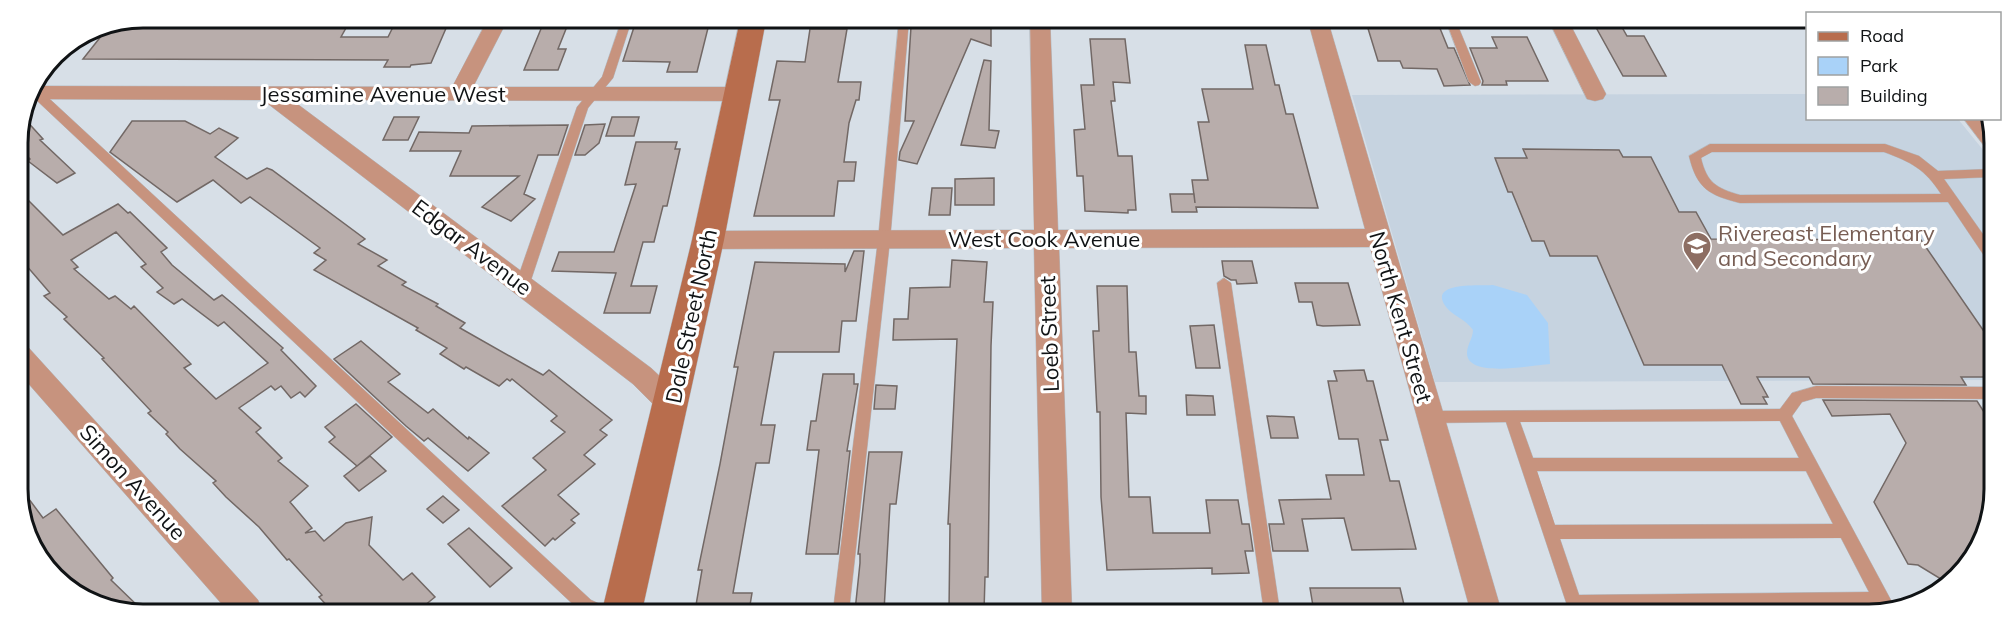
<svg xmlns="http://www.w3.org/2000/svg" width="2013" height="632" font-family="Mulish,sans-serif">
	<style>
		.built { fill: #c6d3e0 }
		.green { fill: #a9d2f8 }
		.building { fill: #b8adab; stroke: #726865; stroke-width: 1.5; fill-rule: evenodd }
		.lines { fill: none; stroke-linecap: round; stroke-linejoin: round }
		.lane-casing { stroke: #b3bac1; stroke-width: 1 }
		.street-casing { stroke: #b3bac1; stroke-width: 1 }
		.secondary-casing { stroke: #b3bac1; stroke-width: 1 }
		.lane { fill: #c7937e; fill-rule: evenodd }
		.street { fill: #c7937e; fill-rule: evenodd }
		.secondary { fill: #b86d4d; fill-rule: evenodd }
		.labels { text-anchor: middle; stroke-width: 6; stroke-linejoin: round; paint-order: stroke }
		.street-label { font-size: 22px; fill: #101315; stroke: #fff }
		.education-label { font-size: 22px; fill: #785e54; stroke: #fff; text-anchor: start }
		.rim { fill: none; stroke: #101315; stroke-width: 3 }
	</style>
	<rect width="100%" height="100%" fill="#d7dfe7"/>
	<path class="built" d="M1807,94L1808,118L1958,119L1992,161L1991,380L1435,382L1352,95Z"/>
	<path class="green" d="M1493,285L1527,295L1548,323L1550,364C1533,365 1467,379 1467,353C1467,345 1473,338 1473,330C1466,319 1450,315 1444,304C1431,281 1482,286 1493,285Z"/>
	<path class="building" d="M214,18L351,19L341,37H388L393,27H407L411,19H450L431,63L411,65L410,67H384L388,60L83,59L110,25L125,22H211Z
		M916,20H991V46L971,39L917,164L899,160L900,152L914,121H905L911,27H916Z
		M1437,21L1448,48H1454L1470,85L1444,86L1437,69L1403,68L1400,61H1378L1366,22Z
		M1593,22H1619L1627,36H1644L1666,76H1623Z
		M543,24H568L558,49H566L558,70H524Z
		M635,24H709L697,72H667L670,62L623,61Z
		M810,29H847L838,82H861L859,100H856L849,123L844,162H856L854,181H838L834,216H754L780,100H769L777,61L805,62Z
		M1492,37H1527L1548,81H1506L1507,85H1482L1483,81L1470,48H1497Z
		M1090,39H1125L1130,83L1113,82L1115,101H1111L1118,156H1132L1136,210H1128V213L1085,211L1083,176H1077L1074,130L1085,129L1081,85H1094Z
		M1245,45H1266L1275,85H1279L1286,114H1293L1318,208L1196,207L1197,212H1172L1170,194H1194L1195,203L1192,180H1208L1198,122H1209L1202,89H1253Z
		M984,60L991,61L989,130L999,131L995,148L961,145Z
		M23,117L43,139L40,140L75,173L57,183L28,161L30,159L21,150L18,152V136Z
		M394,117H419L408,140H383Z
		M612,117H639L634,136H606Z
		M132,121H185L210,134L219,128L238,138L215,157L247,179L267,168L272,170L365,239L358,244L387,260L378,266L406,282L402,285L438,304L436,306L465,323L460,328L543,375L549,370L612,420L600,430L607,435L584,455L595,464L558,495L579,514L571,520L575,523L555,540L553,538L545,546L502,506L546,470L533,458L565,432L551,421L557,416L512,379L510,381L507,379L499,386L466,367L464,369L440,354L447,348L416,330L418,328L314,270L326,260L314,253L320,248L250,197L241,203L213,180L177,202L110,152Z
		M605,124L599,143L585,155H575L585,125Z
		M568,125L558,155H538L524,194L535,199L511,221L482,207L519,176H450L461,151H410L419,132L469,133L472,126Z
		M636,142H677L675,149H680L667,206H663L654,242H643L631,286H657L650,313H604L616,273L552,271L559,252H614L636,184L625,185Z
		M1523,149L1619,150L1623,157H1651L1679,212H1696L1711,239L1921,240L1992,343L1991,377H1961L1966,385L1813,384L1809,377H1757L1768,397H1763L1767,404H1741L1722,365H1644L1597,256H1550L1544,241H1532L1512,192H1508L1495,158H1527Z
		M994,178V205H955V179Z
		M932,188H952L950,215H929Z
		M19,191L63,235L118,204L128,213L130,212L167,248L161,252L172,265L214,300L222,295L233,304L283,348L281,350L316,386L305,397L300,392L291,398L281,386L275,390L271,386L239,408L261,428L256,432L282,458L278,461L308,486L290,502L312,528L305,533L315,531L324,541L346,523L372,517L369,545L403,580L412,573L435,597L419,610H331L319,597L322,595L289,559L287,560L259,527L226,497L213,483L216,481L180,449L166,434L168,432L148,413L151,411L102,359L104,358L64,319L67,317L44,296L50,293L19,257ZM116,232L146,264L141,267L163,288L157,292L174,304L182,299L218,326L224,322L268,363L216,399L184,368L191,364L134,306L131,309L115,296L109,299L74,269L78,267L71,260Z
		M854,251H864L856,321H842L839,352H774L761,425H775L769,463H756L733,593H752L749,611H695L702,570H698L720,464L738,367H734L755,262L845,264V272Z
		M952,260L987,262L984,302H993L991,346L988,577H985L984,612H949L950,524H948L957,339L893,340L894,319H908L910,288L950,287Z
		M1222,261H1252L1257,283L1237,284L1236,280H1231L1224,276Z
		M1295,283H1348L1360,325L1323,326L1317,325L1312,302H1299Z
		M1097,286H1127L1129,352H1136L1139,396H1146V414L1126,413L1129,497H1150L1153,533H1210L1206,500H1238L1242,524H1249L1253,551H1245L1249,573L1212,574V568L1107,570L1101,497L1100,412H1097L1093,331H1099Z
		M1214,325L1220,368H1196L1190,326Z
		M361,341L400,374L388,382L428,413L433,409L468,439L469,437L489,453L468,471L428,438L424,441L406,426L334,359Z
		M1364,370L1367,381H1373L1388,440H1380L1390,481H1399L1416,549L1352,550L1344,518L1302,519L1308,551H1273L1269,524H1284L1279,500L1331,499L1326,475H1364L1358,439H1339L1328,381H1337L1334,371Z
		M823,374H854V384H858L847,451H850L838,554H806L819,450H807L811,421H816Z
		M876,385L897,386L895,409H874Z
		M1186,395L1213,396L1215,415H1187Z
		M1823,400L1977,401L1991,423V521L1949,584L1918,565L1908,564L1874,502L1906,443L1890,414L1832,416Z
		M356,404L392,437L357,466L329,442L335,437L325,427Z
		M1267,416L1294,417L1298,438H1271Z
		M869,452H902L896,504H890L884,611H855L860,563V554H858Z
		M370,456L386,471L359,491L344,476Z
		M20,487L43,518L56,509L113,578L111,580L142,610H111L49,572L20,513Z
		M443,496L459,510L443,523L427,509Z
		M469,528L512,568L490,587L448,544Z
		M1310,588H1400L1406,613L1314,612Z"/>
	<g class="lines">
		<g class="lane-casing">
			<path id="lane" d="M622,19H632L613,78L588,108L529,286L527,290H517L515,286L577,107L602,77Z
				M899,20H909L890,240L849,611H833L878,240Z
				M1446,21H1456L1481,82L1479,85L1475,86L1469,82Z
				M36,89L40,90L591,600L602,605L604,611L579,610L32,96L30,93Z
				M1710,144H1885L1919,156L1938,171L1992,169V177L1944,179L1992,247V262L1987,260L1948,202L1740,203C1709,195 1697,189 1689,156ZM1712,152H1884C1911,162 1925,169 1941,194L1740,195C1716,188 1707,183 1701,158Z
				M1224,278L1231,283L1280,612H1264L1217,283Z
				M1816,386L1991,387V399L1816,398L1802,402L1792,416L1893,604L1894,607L1880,613L1877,608L1574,611L1568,608L1506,422L1429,423L1424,421L1422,417L1424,413L1429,411L1780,409L1792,393ZM1780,421L1799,458H1533L1520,422ZM1537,471H1806L1833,524L1555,525ZM1841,538L1869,592L1579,595L1560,539Z"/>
		</g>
		<g class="street-casing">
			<path id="street" d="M488,19H508L473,87H736L744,89L747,94L744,99L736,101L292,100L651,368L681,396L685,404L681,412L671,415L661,412L633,384L263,100L27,99L34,86L452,87Z
				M1030,20H1050L1058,230L1365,229L1308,21H1328L1502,613H1471L1370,247L1059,248L1072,612H1042L1034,248L708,249L699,246L696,240L699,234L708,231L1034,230Z
				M1549,21L1569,22L1606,94L1603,99L1595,101L1587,99Z
				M1963,118H1986L1993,126L1992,150L1985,147Z
				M19,345L28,347L258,600L262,610H227L20,374Z"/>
		</g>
		<g class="secondary-casing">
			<path id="secondary" d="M740,20H766L724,240L642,611H602L692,240Z"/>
		</g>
		<use href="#lane" class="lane"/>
		<use href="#street" class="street"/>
		<use href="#secondary" class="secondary"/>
	</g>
	<defs>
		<g id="school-pin" transform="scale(1.5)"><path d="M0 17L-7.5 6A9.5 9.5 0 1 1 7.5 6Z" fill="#8d6e63" stroke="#fff"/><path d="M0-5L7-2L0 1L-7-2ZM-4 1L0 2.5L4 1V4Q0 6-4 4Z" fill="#fff"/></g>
	</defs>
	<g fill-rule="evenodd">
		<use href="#school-pin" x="1697" y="246"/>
	</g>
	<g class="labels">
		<g class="street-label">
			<text x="383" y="102">Jessamine Avenue West</text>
			<text x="1044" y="247">West Cook Avenue</text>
			<text transform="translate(472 247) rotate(37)" y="8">Edgar Avenue</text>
			<text transform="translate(691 316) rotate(-78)" y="8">Dale Street North</text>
			<text transform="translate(1401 317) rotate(74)" y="8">North Kent Street</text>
			<text transform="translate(1049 334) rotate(-92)" y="8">Loeb Street</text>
			<text transform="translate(133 482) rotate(48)" y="8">Simon Avenue</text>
		</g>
		<g class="education-label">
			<text x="1718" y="241">Rivereast Elementary<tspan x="1718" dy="25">and Secondary</tspan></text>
		</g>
	</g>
	<path d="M0 0H2013V632H0ZM143 28H1869A115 115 0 0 1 1984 143V489A115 115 0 0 1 1869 604H143A115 115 0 0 1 28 489V143A115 115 0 0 1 143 28Z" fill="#fff" fill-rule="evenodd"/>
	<path class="rim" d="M143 28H1869A115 115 0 0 1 1984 143V489A115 115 0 0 1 1869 604H143A115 115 0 0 1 28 489V143A115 115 0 0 1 143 28Z"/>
	<rect x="1806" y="12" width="195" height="108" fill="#ffffff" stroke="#9fa1a1" stroke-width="1.5"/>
	<rect x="1818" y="32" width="30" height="9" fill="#b86d4d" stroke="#9fa1a1" stroke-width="1.5"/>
	<text x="1860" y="42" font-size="18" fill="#101315">Road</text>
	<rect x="1818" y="57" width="30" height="18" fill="#a9d2f8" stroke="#9fa1a1" stroke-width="1.5"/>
	<text x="1860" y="72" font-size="18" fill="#101315">Park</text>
	<rect x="1818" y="87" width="30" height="18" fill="#b8adab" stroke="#9fa1a1" stroke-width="1.5"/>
	<text x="1860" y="102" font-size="18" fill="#101315">Building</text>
</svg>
